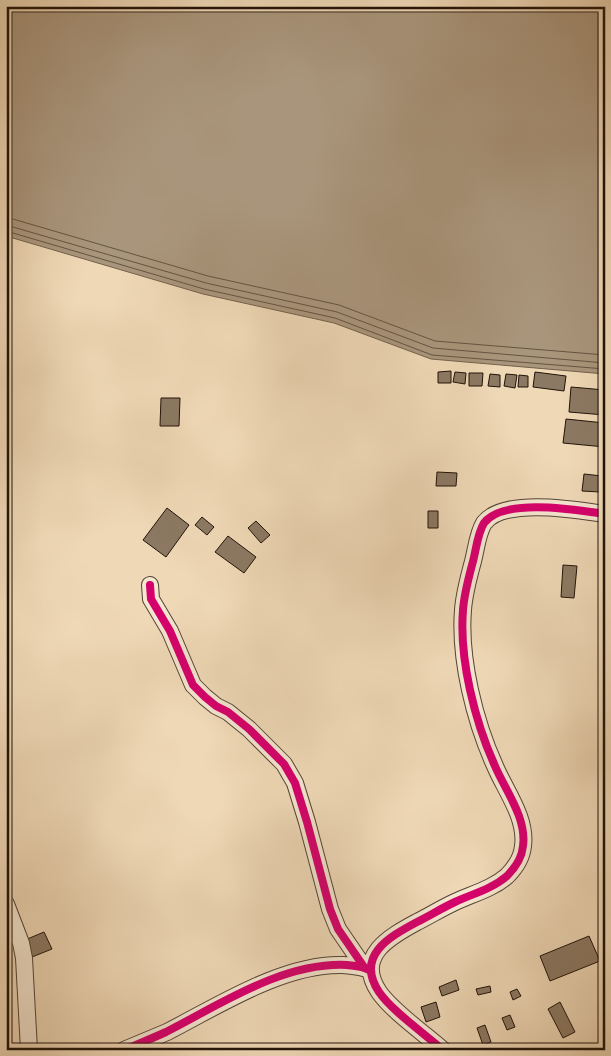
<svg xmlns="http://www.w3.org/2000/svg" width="611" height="1056" font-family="'Libre Caslon Text',serif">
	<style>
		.water { fill: #a9957b; stroke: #73614d }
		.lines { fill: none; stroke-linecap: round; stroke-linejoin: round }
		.shore { stroke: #655442; stroke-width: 1 }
		.building { fill: #8c7963; stroke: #211309 }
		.minor-casing { stroke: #544434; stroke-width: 18 }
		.minor { stroke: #f5e6d0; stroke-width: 16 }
		.cycleway-casing { stroke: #f5e6d0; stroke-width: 11 }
		.cycleway { stroke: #d6006c; stroke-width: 8 }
	</style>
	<rect width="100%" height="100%" fill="#efd8b6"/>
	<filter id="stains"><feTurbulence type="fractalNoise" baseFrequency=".004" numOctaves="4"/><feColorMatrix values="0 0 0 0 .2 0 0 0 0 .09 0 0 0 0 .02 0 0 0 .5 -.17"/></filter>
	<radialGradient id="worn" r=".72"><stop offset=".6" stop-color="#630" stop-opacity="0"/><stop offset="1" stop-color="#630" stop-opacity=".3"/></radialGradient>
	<path class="water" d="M6,6H605V374L431,359L334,323L203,294L6,236Z"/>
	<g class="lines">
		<path class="shore" d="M6,217L208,276L339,305L435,341L605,355
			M6,225L206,283L337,312L433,348L605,363
			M6,231L204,289L335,318L432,355L605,369"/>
	</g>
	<path class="building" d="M451,371V383H438V372Z
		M455,372L466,373L465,384L453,382Z
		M535,372L566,376L564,391L533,387Z
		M469,373H483L482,386H469Z
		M490,374L500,375V387L488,386Z
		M506,374L517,375L515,388L504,386Z
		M519,375L528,376V387H518Z
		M571,387L605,390V415L569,412Z
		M161,398H180L179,426H160Z
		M566,419L605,423V447L563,443Z
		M437,472L457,473L456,486H436Z
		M584,474L602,476L600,492L582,491Z
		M167,508L189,525L166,557L143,540Z
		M428,511H438V528H428Z
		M202,517L214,527L207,535L195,525Z
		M256,521L270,535L261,543L248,528Z
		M228,536L256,557L244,573L215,552Z
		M563,565L577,566L574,598L561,597Z
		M44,932L52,949L32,957L25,940Z
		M589,936L600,961L550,981L540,956Z
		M456,980L459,990L442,996L439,987Z
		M490,986L491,992L478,995L476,989Z
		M517,989L521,996L513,1000L510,992Z
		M436,1002L440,1017L426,1022L421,1007Z
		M560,1002L575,1032L563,1038L548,1009Z
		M510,1015L515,1027L507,1030L502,1018Z
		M485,1025L491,1042L483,1045L477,1028Z"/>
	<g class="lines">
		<g class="minor-casing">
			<path id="minor" d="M150,585L151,599L170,631L193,685L205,697L216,706L228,712L249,729L284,764L295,783L307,822L330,909L338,929L364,967
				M6,904L21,943L24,958L29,1050
				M124,1050C138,1044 153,1038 167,1032C218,1006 284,963 343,965C352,966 361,966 369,970
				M443,1050C425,1034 392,1011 379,992C355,956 389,937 417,922C429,916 442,908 455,902C472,894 492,889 507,876C515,868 522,857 523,846C527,818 505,790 495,766C475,722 459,659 463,610C464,595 468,580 472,565C476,552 477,534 484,523C504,497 577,510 605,514"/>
		</g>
		<use href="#minor" class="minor"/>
		<g class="cycleway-casing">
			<path id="cycleway" d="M150,585L151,599L170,631L193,685L205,697L216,706L228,712L249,729L284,764L295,783L307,822L330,909L338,929L364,967
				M124,1050C138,1044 153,1038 166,1032C221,1004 283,962 347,965C354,966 362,966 369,970
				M443,1050C425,1034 392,1011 379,992C355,956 389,937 417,922C429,916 442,908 455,902C472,894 492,889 507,876C515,868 522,857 523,846C527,818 505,790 495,766C475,722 459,659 463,610C464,595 468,580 472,565C476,552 477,534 484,523C504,497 577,510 605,514"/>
		</g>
		<use href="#cycleway" class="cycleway"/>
	</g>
	<rect width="611" height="1056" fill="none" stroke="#efd8b6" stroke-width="25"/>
	<rect x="8" y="8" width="596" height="1041" fill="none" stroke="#211309" stroke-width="2.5"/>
	<rect x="12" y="12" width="586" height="1031" fill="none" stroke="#211309"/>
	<rect width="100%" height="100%" filter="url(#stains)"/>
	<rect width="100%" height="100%" fill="url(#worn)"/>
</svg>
